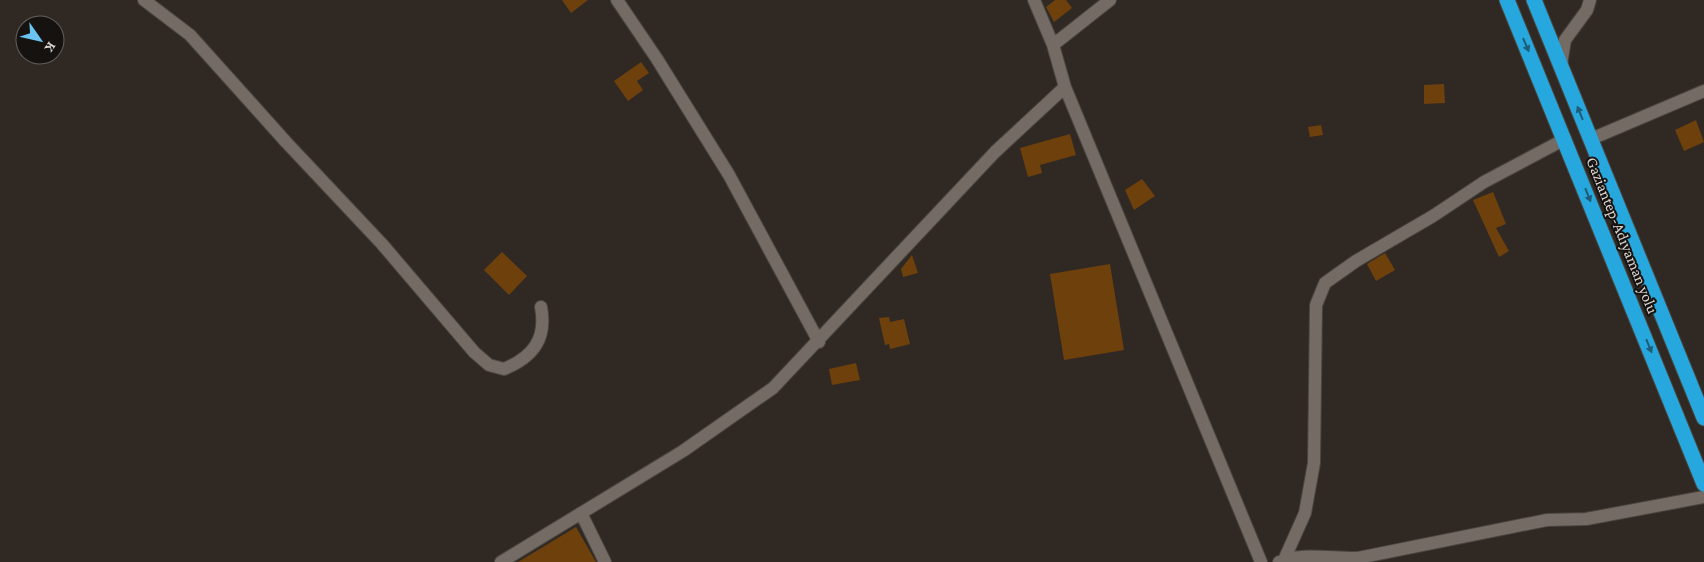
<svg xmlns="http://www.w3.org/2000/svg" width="1704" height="562" font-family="'Crimson Pro',serif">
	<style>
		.building { fill: #6e400c }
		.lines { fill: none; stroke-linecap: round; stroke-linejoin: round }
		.minor-casing { stroke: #4a453f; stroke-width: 14 }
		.highway-casing { stroke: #4a453f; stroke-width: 17 }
		.minor { stroke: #746b64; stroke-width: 12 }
		.highway { stroke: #26a7de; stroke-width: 15 }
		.oneway { fill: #1e5c77 }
		.labels { text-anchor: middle; stroke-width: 4; stroke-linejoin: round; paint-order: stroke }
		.street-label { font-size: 16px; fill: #dad5d1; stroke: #161210 }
	</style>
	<rect width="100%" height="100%" fill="#302923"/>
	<path class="building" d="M562,0H588L571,13Z
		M1055,0H1066L1072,8L1054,22L1046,7Z
		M641,62L649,73L637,81L643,90L628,101L614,81Z
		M1444,84L1445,103L1424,104V85Z
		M1696,120L1704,142L1684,151L1675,130Z
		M1321,125L1323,135L1310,137L1308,127Z
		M1070,134L1076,155L1040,165L1042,173L1028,177L1020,148Z
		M1142,179L1155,196L1134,210L1125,190Z
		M1493,192L1506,224L1496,228L1509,251L1499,257L1473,200Z
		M502,252L527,276L509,295L484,270Z
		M1385,253L1395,270L1376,281L1367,264Z
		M912,255L918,273L903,277L901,269Z
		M1110,264L1124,350L1064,360L1050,274Z
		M889,317L890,322L904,319L910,344L890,349L889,344L885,345L879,318Z
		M856,363L860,380L832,385L829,369Z
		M576,527L596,562H518Z"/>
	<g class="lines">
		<g class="minor-casing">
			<path id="minor" d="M144,0L190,35L286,142L382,244L474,352L489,365L504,369C533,357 547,339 541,307
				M617,0L657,59L729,175L819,342
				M1034,0L1053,45L1065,87L1261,562
				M1053,45L1110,0
				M1561,65L1565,40L1587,10L1590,0
				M1591,139L1704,91
				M581,513L605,562
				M1284,560L1305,513L1314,463L1316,305L1325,283L1356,261L1433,216L1484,182L1565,139
				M501,562L683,451L773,388L995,152L1065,87
				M1279,562C1300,552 1334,559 1358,558L1547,520L1586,519L1704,497"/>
		</g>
		<g class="highway-casing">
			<path id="highway" d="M1507,0L1704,484
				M1534,0L1704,418"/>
		</g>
		<use href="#minor" class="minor"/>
		<use href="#highway" class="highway"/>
	</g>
	<defs><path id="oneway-solid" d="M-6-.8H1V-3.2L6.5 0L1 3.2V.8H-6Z" transform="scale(1.25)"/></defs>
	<g class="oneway">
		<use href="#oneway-solid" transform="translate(1526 45) rotate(67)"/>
		<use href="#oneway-solid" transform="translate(1580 113) rotate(-112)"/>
		<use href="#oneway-solid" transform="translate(1588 195) rotate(68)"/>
		<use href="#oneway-solid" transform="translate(1649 346) rotate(68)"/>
	</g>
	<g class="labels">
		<g class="street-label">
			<text transform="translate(1623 235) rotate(68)" y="6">Gaziantep-Adıyaman yolu</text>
		</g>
	</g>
	<g transform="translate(40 40) rotate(124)"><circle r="24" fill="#161210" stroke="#64605d"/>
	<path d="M0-4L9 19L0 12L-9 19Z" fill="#6ac3f1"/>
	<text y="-8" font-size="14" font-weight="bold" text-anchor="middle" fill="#dad5d1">K</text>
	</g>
</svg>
